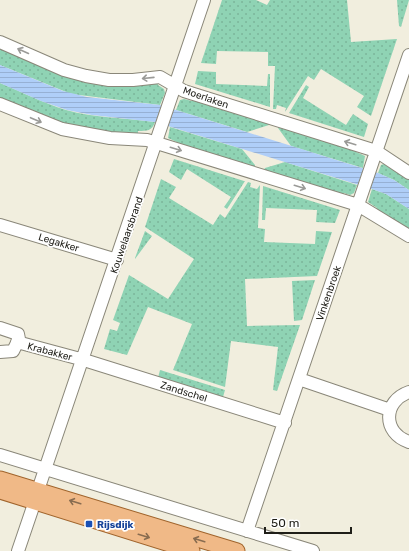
<svg xmlns="http://www.w3.org/2000/svg" width="409" height="551" font-family="Rubik,sans-serif">
	<style>
		.grass { fill: url(#grass-dots) }
		.water { fill: url(#water-rules) }
		.lines { fill: none; stroke-linecap: round; stroke-linejoin: round }
		.minor-casing { stroke: #8a8779; stroke-width: 14 }
		.major-casing { stroke: #a0642c; stroke-width: 17 }
		.minor { stroke: #fff; stroke-width: 12 }
		.major { stroke: #f0b987; stroke-width: 15 }
		.oneway { stroke: #9a9a97 }
		.oneway2 { stroke: #886c50 }
		.transit-dot { fill: #1a4fb4; stroke: #fff; stroke-width: 1.5 }
		.labels { text-anchor: middle; stroke-width: 3.5; stroke-linejoin: round; paint-order: stroke }
		.street-label { font-size: 10px; fill: #1f1e18; stroke: #fff }
		.transit-label { font-size: 10px; font-weight: bold; fill: #164399; stroke: #fff; text-anchor: start }
	</style>
	<defs>
		<pattern id="grass-dots" width="8" height="8" patternUnits="userSpaceOnUse"><rect width="8" height="8" fill="#8fd3b4"/><path d="M2 2h.1M6 6h.1" fill="none" stroke="#7bb59a" stroke-width="1.8" stroke-linecap="round"/></pattern>
		<pattern id="water-rules" width="6" height="5" patternUnits="userSpaceOnUse"><rect width="6" height="5" fill="#afcef8"/><path d="M0 2.5h6" fill="none" stroke="#96b0d4"/></pattern>
	</defs>
	<rect width="100%" height="100%" fill="#f1eede"/>
	<path class="grass" d="M222,0H256L267,5L270,0H347L351,42L397,39L371,116L357,107L364,96L321,69L314,80L308,76L285,112L286,108L277,105L276,109H273L275,66H268V52L217,51L216,64L201,63Z
		M397,0H409L401,27L399,26Z
		M0,46L44,65L157,81L158,85L164,89L165,93L160,105L71,94L0,65Z
		M198,71L216,72V84L267,86L268,74H270V107L195,84Z
		M0,83C22,92 43,103 66,110C95,118 126,118 155,122C152,131 147,131 138,131V135L74,129L0,101Z
		M306,85L309,87L303,98L346,125L353,114L368,124L364,137L289,113Z
		M193,98L270,122L269,125L247,132L176,110L180,100L184,99L192,101Z
		M279,125L356,148V152L365,156L363,168L291,146L278,128Z
		M170,127L242,149L255,165L254,169L178,146L179,143L168,138Z
		M174,159L244,181H245L227,209L224,207L231,197L187,169L181,180L169,172Z
		M285,162L357,185L354,193L350,195L344,193L342,197L263,172L265,168Z
		M384,164L390,168L392,165L409,176V190L394,180L378,173L381,165Z
		M161,179L176,187L169,198L213,225L220,214L225,218L248,182L251,183L250,187L257,189L260,185L258,228L265,229L264,242L315,244L316,231L332,232L317,276L245,279L247,326L300,325L277,391L273,390L278,347L231,341L225,387L173,370L192,324L148,307L127,355L104,349L110,329L117,331L120,323L113,320L129,275L168,299L194,259L145,227Z
		M263,186L340,210L335,223L316,222L317,210L266,208L265,220H262Z
		M372,189L386,194L409,209V232L376,211L377,208L368,202Z
		M145,231L152,236L135,259V258Z
		M315,280L302,320L294,321L292,281Z
		M160,370L225,390L223,397L158,378Z"/>
	<path class="water" d="M0,65L63,91L87,97L160,105L378,173L394,180L409,190V209L386,194L372,189L155,122L92,115L67,110L41,101L0,83Z"/>
	<g class="lines">
		<g class="minor-casing">
			<path id="minor" d="M0,42L64,70L86,76L109,80H133L160,77L184,91L376,151L409,173
				M0,104L62,129L110,138L147,140L358,205L409,236
				M0,225L117,260
				M0,328L18,334L19,339L13,351L0,352
				M17,342L84,360L285,423
				M299,379L390,410
				M409,392C383,401 382,433 409,442
				M0,455L313,551
				M38,490L204,0
				M247,531L409,55
				M18,551L35,501"/>
		</g>
		<g class="major-casing">
			<path id="major" d="M0,479L237,551
				M0,491L192,551"/>
		</g>
		<use href="#minor" class="minor"/>
		<use href="#major" class="major"/>
	</g>
	<defs><path id="oneway-shaft" d="M-6 0H5M1.5-3L5.5 0L1.5 3" fill="none" stroke-width="1.6" stroke-linecap="round" stroke-linejoin="round"/></defs>
	<g class="oneway">
		<use href="#oneway-shaft" transform="translate(23 51) rotate(-156)"/>
		<use href="#oneway-shaft" transform="translate(148 78) rotate(174)"/>
		<use href="#oneway-shaft" transform="translate(36 120) rotate(23)"/>
		<use href="#oneway-shaft" transform="translate(350 143) rotate(-163)"/>
		<use href="#oneway-shaft" transform="translate(176 149) rotate(17)"/>
		<use href="#oneway-shaft" transform="translate(300 187) rotate(17)"/>
	</g>
	<g class="oneway2">
		<use href="#oneway-shaft" transform="translate(75 502) rotate(-163)"/>
		<use href="#oneway-shaft" transform="translate(144 536) rotate(17)"/>
		<use href="#oneway-shaft" transform="translate(199 540) rotate(-163)"/>
	</g>
	<rect class="transit-dot" x="85" y="520" width="8" height="8" rx="2"/>
	<g class="labels">
		<g class="street-label">
			<text transform="translate(206 97) rotate(19)" y="4">Moerlaken</text>
			<text transform="translate(126 235) rotate(-71)" y="4">Kouwelaarsbrand</text>
			<text transform="translate(59 242) rotate(17)" y="4">Legakker</text>
			<text transform="translate(328 293) rotate(-71)" y="4">Vinkenbroek</text>
			<text transform="translate(50 351) rotate(15)" y="4">Krabakker</text>
			<text transform="translate(184 391) rotate(17)" y="4">Zandschel</text>
		</g>
		<g class="transit-label">
			<text x="97" y="528">Rijsdijk</text>
		</g>
	</g>
	<path d="M265 527v6h86v-6" fill="none" stroke="#1f1e18" stroke-width="2"/>
	<text x="271" y="527" font-size="12" fill="#1f1e18" stroke="#ffffff" stroke-width="3" paint-order="stroke">50 m</text>
</svg>
